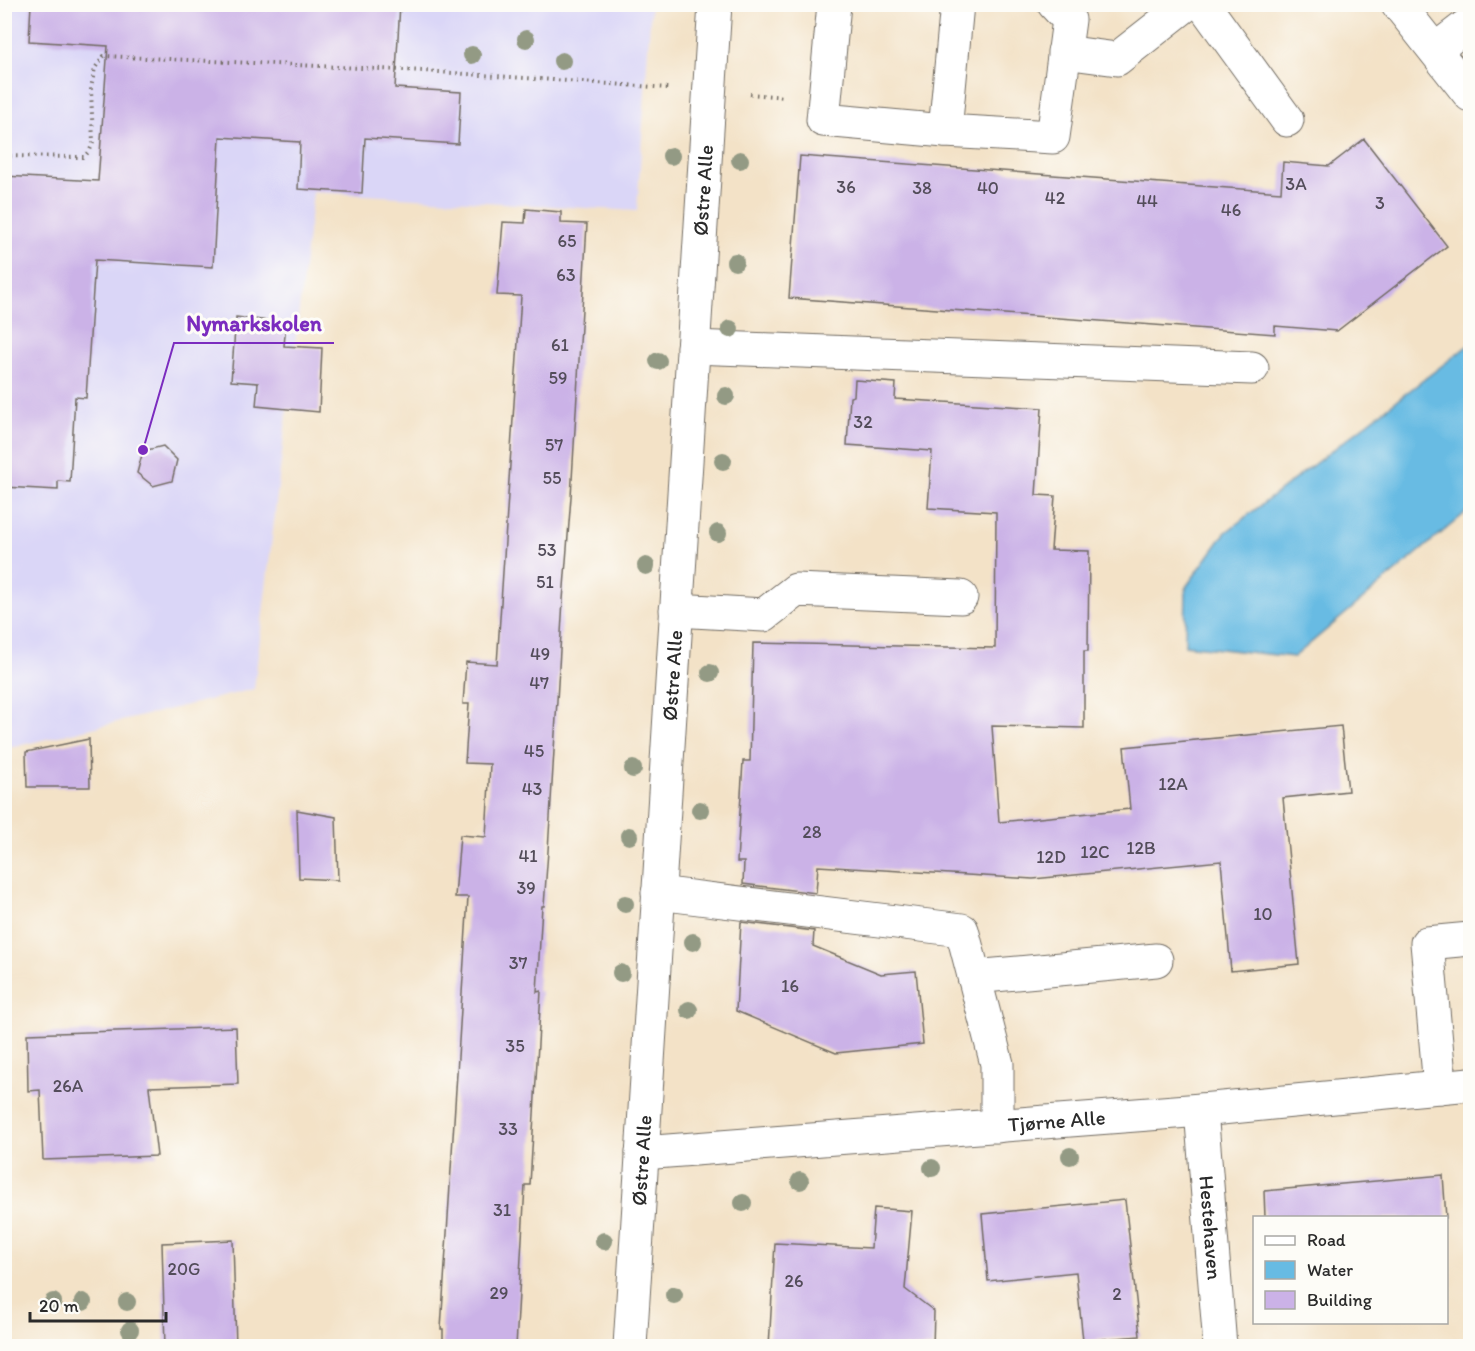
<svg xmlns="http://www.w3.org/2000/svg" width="1475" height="1351" font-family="Itim,sans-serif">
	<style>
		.built { fill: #dad6f7 }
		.water { fill: #67bbe3; stroke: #497387; stroke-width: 1.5 }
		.building { fill: #cbb2e7 }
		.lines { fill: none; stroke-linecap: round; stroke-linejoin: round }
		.minor-casing { stroke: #716b62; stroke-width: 35 }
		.path { stroke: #716b62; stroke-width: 4; stroke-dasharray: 1.5 4.5; stroke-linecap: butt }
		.minor { stroke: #fff; stroke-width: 33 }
		.tree { fill: #939a84 }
		.labels { text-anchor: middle; stroke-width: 6; stroke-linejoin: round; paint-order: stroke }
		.number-label { font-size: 18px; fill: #534d5a }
		.street-label { font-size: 21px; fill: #2b2b2b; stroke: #fdfcf7 }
		.leader { fill: none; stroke: #7b2cbf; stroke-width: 2 }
		.callout-dot { fill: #7b2cbf; stroke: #fdfcf7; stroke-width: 2 }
		.callout-label { font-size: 22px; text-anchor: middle; font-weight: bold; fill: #7b2cbf; stroke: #fdfcf7; stroke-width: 6; stroke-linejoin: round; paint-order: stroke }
	</style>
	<rect width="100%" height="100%" fill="#fdfcf7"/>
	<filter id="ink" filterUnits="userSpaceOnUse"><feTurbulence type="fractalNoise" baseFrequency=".0167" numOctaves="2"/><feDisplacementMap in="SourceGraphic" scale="12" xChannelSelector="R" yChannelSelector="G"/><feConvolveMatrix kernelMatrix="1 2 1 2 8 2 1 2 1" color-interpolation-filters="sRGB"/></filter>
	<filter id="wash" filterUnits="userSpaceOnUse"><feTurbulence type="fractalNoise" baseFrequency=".008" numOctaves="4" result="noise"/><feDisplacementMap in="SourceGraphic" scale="24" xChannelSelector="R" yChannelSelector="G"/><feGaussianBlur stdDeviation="1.35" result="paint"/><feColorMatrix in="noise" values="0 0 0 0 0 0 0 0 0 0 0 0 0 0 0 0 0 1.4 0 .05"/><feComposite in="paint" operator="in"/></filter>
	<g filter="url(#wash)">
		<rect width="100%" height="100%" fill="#f3e2c7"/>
		<path class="built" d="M4,5H651L637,211L313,192L254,689L5,749Z"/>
		<path class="water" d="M1470,344V509L1294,657L1185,645L1186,587L1225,533Z"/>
		<g id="blocks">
			<path class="building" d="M31,4H400L395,88L461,92L458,144L365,138L362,193L298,189L300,142L220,137L213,267L95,260L86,398L75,397L70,482L58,481V490L4,487V176L98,181L108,46L29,41Z
				M1364,139L1447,246L1337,331L1275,326V334L789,298L800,156L1281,192L1283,162L1329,166Z
				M526,209L561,212V223L587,224L571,497L563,600L548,851L544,906H542L537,992L541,991L530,1185H525L516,1347H464V1345L443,1344V1329H441L468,897H455L460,835L486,837L490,764L465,763L469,704H463L466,662L497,664L521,296L497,295L503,222L525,223Z
				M236,317L286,323L284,346L322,348L319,412L256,406L258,383L231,381Z
				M855,380L896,383L895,399L1042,408L1036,495L1055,496L1051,550L1089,551L1088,651H1084V728L992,726L999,822L1130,809L1124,747L1341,726L1348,791L1283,798L1299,964L1231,971L1221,861L1033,879L818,866L816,893L743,884L744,862H737L743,761H750L753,643L995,648L996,512L928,508L932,451L847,445L850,397L854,396Z
				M163,446L177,460L172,481L153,486L137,473L143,451Z
				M89,739L90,787H27L26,752Z
				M297,810L336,817L338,880L299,878Z
				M741,922L814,931L813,946L881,974L916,971L923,1044L836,1053L736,1011Z
				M236,1027L238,1084L149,1087L157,1156L43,1160L40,1090L28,1091L27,1034Z
				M1443,1175L1446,1218H1265L1264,1191Z
				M1125,1200L1140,1336L1083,1341L1076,1272L988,1281L982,1214Z
				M874,1208L912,1211L905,1289L934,1311L933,1347H769L775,1243L871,1248Z
				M233,1240L236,1347H165L162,1243Z"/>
		</g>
	</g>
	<g filter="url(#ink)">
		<use href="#blocks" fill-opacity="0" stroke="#716b62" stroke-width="1.5"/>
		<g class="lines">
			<g class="minor-casing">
				<g id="minor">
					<path d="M834,4L823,120L945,131L1053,137L1069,20L1054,4"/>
					<path d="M1203,4L1287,120"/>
					<path d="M1398,4L1470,95"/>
					<path d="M1435,50L1470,23"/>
					<path d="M1064,52L1117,59L1187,4"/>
					<path d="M945,131L957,4"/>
					<path d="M693,347L1252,368"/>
					<path d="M676,610L764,615L796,590L961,597"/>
					<path d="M658,893L962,930L997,1064V1126"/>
					<path d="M974,977L1156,960"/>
					<path d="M1440,1087L1427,943L1470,939"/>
					<path id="s1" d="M1201,1110L1220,1346"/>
					<path id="s2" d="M642,1153L1201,1110L1470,1084"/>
					<path id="s3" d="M630,1346L715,4"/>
				</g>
			</g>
			<path class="path" d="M750,94L785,97
				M4,156L84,157L90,150L93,143L91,88L95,68L104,56L424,71L668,88"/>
			<use href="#minor" class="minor"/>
		</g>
		<g class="tree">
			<circle cx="526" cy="39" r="9"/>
			<circle cx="472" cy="55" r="9"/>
			<circle cx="562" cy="61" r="9"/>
			<circle cx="671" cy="156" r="9"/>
			<circle cx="740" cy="160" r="9"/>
			<circle cx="735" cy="262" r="9"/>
			<circle cx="730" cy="329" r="9"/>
			<circle cx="658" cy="361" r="9"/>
			<circle cx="726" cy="396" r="9"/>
			<circle cx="723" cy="461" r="9"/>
			<circle cx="718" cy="533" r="9"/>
			<circle cx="646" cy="566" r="9"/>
			<circle cx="710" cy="673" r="9"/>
			<circle cx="633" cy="769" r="9"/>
			<circle cx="700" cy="810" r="9"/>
			<circle cx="629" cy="836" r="9"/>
			<circle cx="625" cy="904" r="9"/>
			<circle cx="693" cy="942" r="9"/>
			<circle cx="621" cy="973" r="9"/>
			<circle cx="689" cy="1010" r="9"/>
			<circle cx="1070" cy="1156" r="9"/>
			<circle cx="932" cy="1168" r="9"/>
			<circle cx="800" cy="1181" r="9"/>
			<circle cx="743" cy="1203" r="9"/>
			<circle cx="604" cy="1241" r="9"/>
			<circle cx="674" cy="1295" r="9"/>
			<circle cx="53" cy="1302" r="9"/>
			<circle cx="83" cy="1302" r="9"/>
			<circle cx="127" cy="1302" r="9"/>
			<circle cx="130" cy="1330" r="9"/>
		</g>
	</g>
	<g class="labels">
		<g class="number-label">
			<text x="1296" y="190">3A</text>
			<text x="846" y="193">36</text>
			<text x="922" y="194">38</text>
			<text x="988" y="194">40</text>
			<text x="1055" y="204">42</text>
			<text x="1147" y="207">44</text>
			<text x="1380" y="209">3</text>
			<text x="1231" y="216">46</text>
			<text x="567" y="247">65</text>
			<text x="566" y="281">63</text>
			<text x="560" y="351">61</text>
			<text x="558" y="384">59</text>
			<text x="863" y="428">32</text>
			<text x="554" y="451">57</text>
			<text x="552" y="484">55</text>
			<text x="547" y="556">53</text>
			<text x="545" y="588">51</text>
			<text x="540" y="660">49</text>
			<text x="539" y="689">47</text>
			<text x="534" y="757">45</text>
			<text x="1173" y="790">12A</text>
			<text x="532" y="795">43</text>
			<text x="812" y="838">28</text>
			<text x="1141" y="854">12B</text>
			<text x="1095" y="858">12C</text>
			<text x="528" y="862">41</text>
			<text x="1051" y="863">12D</text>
			<text x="526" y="894">39</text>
			<text x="1263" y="920">10</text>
			<text x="518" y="969">37</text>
			<text x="790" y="992">16</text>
			<text x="515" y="1052">35</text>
			<text x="68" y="1092">26A</text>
			<text x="508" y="1135">33</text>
			<text x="502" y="1216">31</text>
			<text x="184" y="1275">20G</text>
			<text x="794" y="1287">26</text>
			<text x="499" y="1299">29</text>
			<text x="1117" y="1300">2</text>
		</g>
		<g class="street-label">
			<text dy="7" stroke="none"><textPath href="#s3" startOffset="1158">Østre Alle</textPath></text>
			<text dy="7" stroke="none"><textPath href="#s3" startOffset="672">Østre Alle</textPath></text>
			<text dy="7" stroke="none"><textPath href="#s2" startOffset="416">Tjørne Alle</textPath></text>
			<text dy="7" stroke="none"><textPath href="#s3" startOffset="186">Østre Alle</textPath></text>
			<text dy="7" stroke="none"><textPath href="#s1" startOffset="118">Hestehaven</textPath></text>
		</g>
	</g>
	<path class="leader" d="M143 450L174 343H334"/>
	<circle class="callout-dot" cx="143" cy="450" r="6"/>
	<g class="callout-label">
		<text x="254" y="331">Nymarkskolen</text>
	</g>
	<rect width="1475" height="1351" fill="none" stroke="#fdfcf7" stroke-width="24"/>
	<rect x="1253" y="1216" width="195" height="108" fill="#fdfcf7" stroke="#a9a8a5" stroke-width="1.5"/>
	<rect x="1265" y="1236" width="30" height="9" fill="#ffffff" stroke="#a9a8a5" stroke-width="1.5"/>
	<text x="1307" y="1246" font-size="18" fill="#2b2b2b">Road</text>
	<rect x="1265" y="1261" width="30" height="18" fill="#67bbe3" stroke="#a9a8a5" stroke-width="1.5"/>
	<text x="1307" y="1276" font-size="18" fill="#2b2b2b">Water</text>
	<rect x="1265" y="1291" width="30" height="18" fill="#cbb2e7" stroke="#a9a8a5" stroke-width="1.5"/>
	<text x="1307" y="1306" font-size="18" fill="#2b2b2b">Building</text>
	<path d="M30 1312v9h136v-9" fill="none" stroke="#2b2b2b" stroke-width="3"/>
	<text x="39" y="1312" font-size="18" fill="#2b2b2b" stroke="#fdfcf7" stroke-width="4.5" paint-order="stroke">20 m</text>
</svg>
